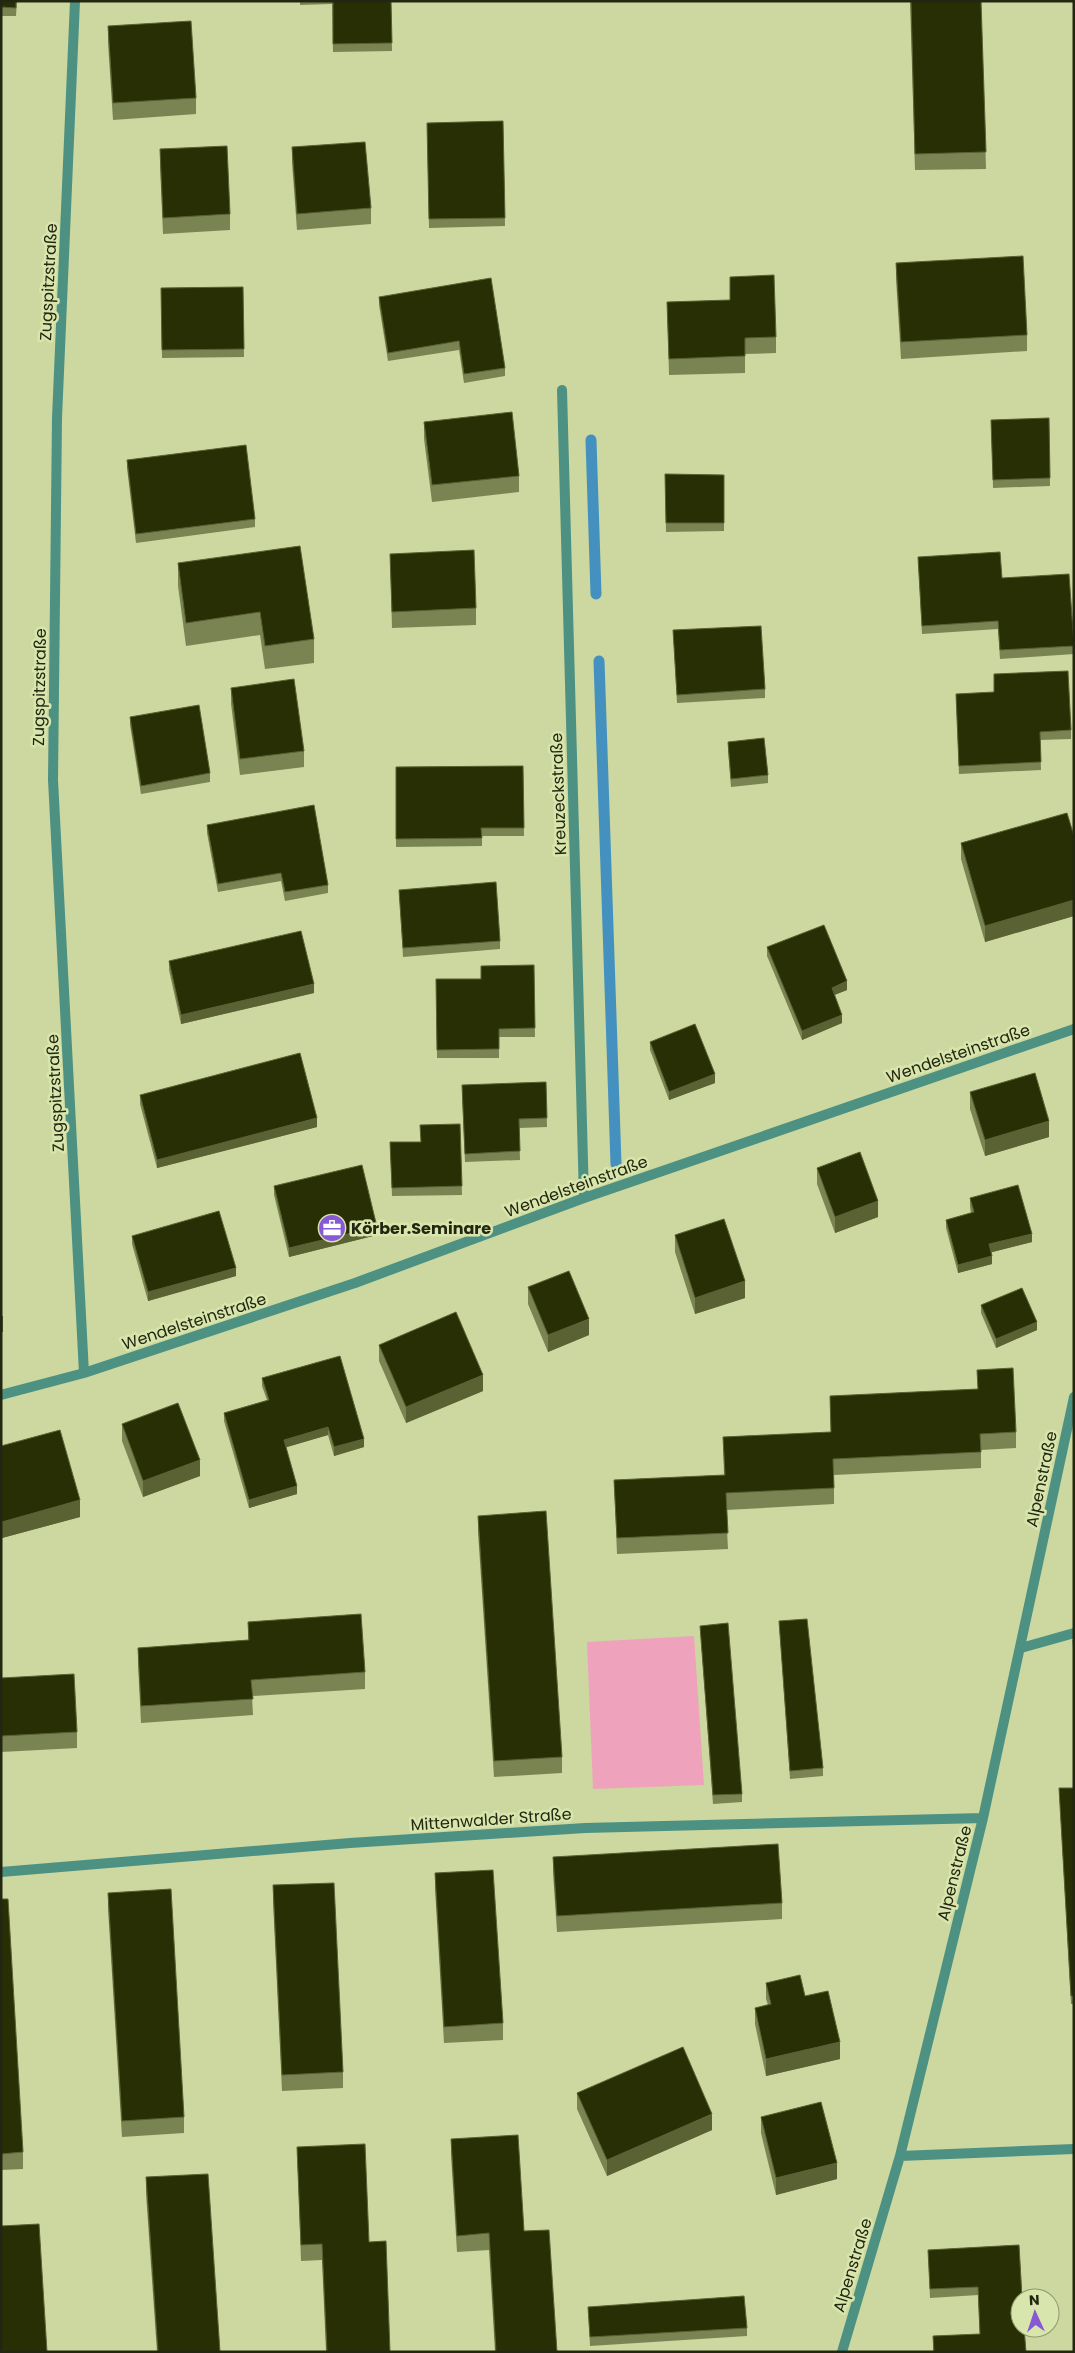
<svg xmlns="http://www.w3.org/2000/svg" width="1075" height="2353" font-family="Poppins,sans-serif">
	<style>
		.park { fill: #efa2bc }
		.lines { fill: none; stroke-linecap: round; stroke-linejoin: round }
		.stream { stroke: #4491c0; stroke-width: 11 }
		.minor { stroke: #4d9182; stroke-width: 10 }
		.wall { fill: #7a8452 }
		.shaded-wall { fill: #5a6233 }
		.building { fill: #292f05; stroke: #5a6233 }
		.labels { text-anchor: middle; stroke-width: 5; stroke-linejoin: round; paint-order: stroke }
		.street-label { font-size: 16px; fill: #232711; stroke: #d8e5ac }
		.poi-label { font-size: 16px; font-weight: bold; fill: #232711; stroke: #d8e5ac; text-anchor: start }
	</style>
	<rect width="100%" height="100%" fill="#ccd89f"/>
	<path class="park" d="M694,1636L704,1785L593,1789L587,1642Z"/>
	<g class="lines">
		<path class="stream" d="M591,440L596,594
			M599,661L616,1164"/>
		<path class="minor" d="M75,1L57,418L53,780L84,1373
			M562,390L584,1198
			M1,1395L84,1373L355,1283L584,1198L1074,1029
			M1021,1648L1074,1633
			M1,1872L350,1843L585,1828L983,1818
			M900,2156L1074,2149
			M842,2352L900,2156L983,1818L1074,1397"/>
	</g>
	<path class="wall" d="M1,1H17L16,16H1Z
		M300,1H391L392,51L333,52L332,4L300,5Z
		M910,1H981L986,169L915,170Z
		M108,26L196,98V114L113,120L108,43Z
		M503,121L505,226L429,228L427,123Z
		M292,147L371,208V224L297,230L292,163Z
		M160,149L230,214V230L163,234L160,165Z
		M896,263L1027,335V351L901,359L896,279Z
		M730,277L776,337V353L745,354V373L669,375L667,302L730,300Z
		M243,287L244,357L162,358L161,288Z
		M379,297L505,368V376L464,383L459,350L388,361L379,305Z
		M1049,418L1050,486L993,488L991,420Z
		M424,422L519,476V492L432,502L424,439Z
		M127,460L255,519V527L136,543L127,468Z
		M665,474L724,475V531L666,532Z
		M390,554L476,608V625L392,628Z
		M918,557L1002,578L1074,646V654L1000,659L998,629L922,634Z
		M178,563L314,639V663L265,669L260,635L186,646L178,586Z
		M673,630L765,689V698L677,703Z
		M231,688L304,751V767L240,775L231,704Z
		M956,694L1071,730V739L1040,740L1041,770L959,774Z
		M130,717L210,773V782L141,794L130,725Z
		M728,742L768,775V783L731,787L728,750Z
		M523,766L524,836H482V846L396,847V767Z
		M207,825L328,885V893L285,901L281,881L218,892L207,833Z
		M1074,836V916L985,942L961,859V843Z
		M399,890L500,941V949L403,957Z
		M767,947L847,990L834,995L842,1023L802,1040L767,956Z
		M169,961L314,993L181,1024L169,970Z
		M534,965L535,1037H499V1058H437L436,979H481Z
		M650,1042L715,1083L669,1100L650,1050Z
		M546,1082L547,1127L519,1128L520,1160L465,1162L462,1093Z
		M970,1092L1049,1137L985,1156L970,1109Z
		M140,1095L317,1127L157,1168L140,1104Z
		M460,1124L462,1195L392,1196L390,1142H420Z
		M817,1168L878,1217L835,1233L817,1184Z
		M274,1186L377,1235L289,1257L274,1195Z
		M970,1198L1032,1242L991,1252L992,1264L958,1273L946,1228V1220L971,1213L970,1207Z
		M675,1235L745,1298L695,1314L675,1252Z
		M132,1236L236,1276L148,1301L132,1244Z
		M528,1287L589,1335L548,1352L528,1304Z
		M981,1305L1037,1330L996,1348L981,1313Z
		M379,1345L483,1391L406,1423L379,1361Z
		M977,1370L1016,1432V1448L981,1450V1468L834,1475V1504L726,1510L728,1549L617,1554L614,1480L724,1475L723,1437L831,1432L830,1396L978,1389Z
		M262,1378L364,1447L334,1456L328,1435L286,1447L297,1494L249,1508L224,1421V1413L267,1400L262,1386Z
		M122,1424L200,1476L143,1497L122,1441Z
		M1,1446L80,1517L2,1538L1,1535Z
		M478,1516L562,1757V1773L494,1777L478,1532Z
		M779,1621L823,1768V1776L790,1779Z
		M248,1622L365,1672V1689L252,1696L253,1715L141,1723L138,1664V1648L248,1640Z
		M700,1626L742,1794V1802L713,1804Z
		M1073,1640H1074V1693L1073,1678Z
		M1,1678L77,1732V1748L1,1752Z
		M1059,1788H1074V2004H1071Z
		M553,1857L782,1903V1919L557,1932L553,1873Z
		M435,1873L503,2023V2040L444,2043L435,1889Z
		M273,1885L343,2072V2088L282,2091L273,1901Z
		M108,1893L184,2117V2133L122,2137L108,1909Z
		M1,1899L23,2152V2169L1,2170Z
		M766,1983L840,2059L766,2076L755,2024V2008L768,2005L766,1999Z
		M577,2093L712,2130L607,2176L577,2109Z
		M761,2117L837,2179L776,2195L761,2133Z
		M451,2139L524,2231L557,2352H495L489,2250L457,2252L451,2155Z
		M297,2147L369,2242L390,2352H326L322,2260L301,2261Z
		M146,2177L220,2352H157L146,2194Z
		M1019,2245L1026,2352H933V2336L980,2334L978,2295L930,2298L928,2250Z
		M588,2307L747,2328V2336L590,2346Z"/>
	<path class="shaded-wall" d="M1074,900V916L985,942V926Z
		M847,981V990L832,996V988Z
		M314,984V993L181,1024V1015Z
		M842,1015V1023L802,1040V1031Z
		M715,1074V1083L669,1100V1092Z
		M317,1118V1127L157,1168V1160Z
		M1049,1121V1137L985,1156V1140Z
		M878,1201V1217L835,1233V1217Z
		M377,1227V1235L289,1257V1248Z
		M1032,1234V1242L989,1253V1244Z
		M992,1256V1264L958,1273V1265Z
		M236,1268V1276L148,1301V1292Z
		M745,1281V1298L695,1314V1298Z
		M1,1316H3V1332H1Z
		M589,1319V1335L548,1352V1335Z
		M1037,1322V1330L996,1348V1339Z
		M483,1375V1391L406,1423V1407Z
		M328,1427V1435L284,1448V1440Z
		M364,1439V1447L334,1456V1447Z
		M200,1460V1476L143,1497V1481Z
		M297,1486V1494L249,1508V1500Z
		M80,1500V1517L2,1538V1522Z
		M840,2042V2059L766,2076V2059Z
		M712,2114V2130L607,2176V2160Z
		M837,2163V2179L776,2195V2178Z"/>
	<path class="building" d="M1,1H16V8L1,7Z
		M333,1H391L392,43L333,44Z
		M911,1H981L986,152L915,154Z
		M191,21L196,98L113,103L108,26Z
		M503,121L505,218L429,219L427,123Z
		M365,142L371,208L297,214L292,147Z
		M227,146L230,214L163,218L160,149Z
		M1023,256L1027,335L901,342L896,263Z
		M774,275L776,337L745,338V356L669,359L667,302L730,300V277Z
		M491,278L505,368L464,374L459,341L388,353L379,297Z
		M243,287L244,349L162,350L161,288Z
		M512,412L519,476L432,485L424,422Z
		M1049,418L1050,478L993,480L991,420Z
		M246,445L255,519L136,534L127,460Z
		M665,474L724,475V523H666Z
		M300,546L314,639L265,646L260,612L186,623L178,563Z
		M474,550L476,608L392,612L390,554Z
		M1000,552L1002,578L1069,574L1074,646L1000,650L998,621L922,626L918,557Z
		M761,626L765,689L677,695L673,630Z
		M1068,671L1071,730L1040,732L1041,762L959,766L956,694L994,692V674Z
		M294,679L304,751L240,759L231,688Z
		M199,705L210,773L141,786L130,717Z
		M764,738L768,775L731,779L728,742Z
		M523,766L524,828H481L482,838L396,839V767Z
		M314,805L328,885L285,892L281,873L218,884L207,825Z
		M1067,813L1074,836V900L985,926L961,843Z
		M496,882L500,941L403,948L399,890Z
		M824,925L847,981L832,988L842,1015L802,1031L767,947Z
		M301,931L314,984L181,1015L169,961Z
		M534,965L535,1028L499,1029V1049L437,1050L436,979H481V966Z
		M695,1024L715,1074L669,1092L650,1042Z
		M300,1053L317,1118L157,1160L140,1095Z
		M1035,1073L1049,1121L985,1140L970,1092Z
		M546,1082L547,1118L519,1119L520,1151L465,1154L462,1085Z
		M460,1124L462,1186L392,1188L390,1142H421L420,1125Z
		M860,1152L878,1201L835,1217L817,1168Z
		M362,1165L377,1227L289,1248L274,1186Z
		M1018,1185L1032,1234L989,1244L992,1256L958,1265L946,1220L974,1212L970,1198Z
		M219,1211L236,1268L148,1292L132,1236Z
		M724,1219L745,1281L695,1298L675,1235Z
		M569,1271L589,1319L548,1335L528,1287Z
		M1022,1288L1037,1322L996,1339L981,1305Z
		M456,1312L483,1375L406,1407L379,1345Z
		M340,1356L364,1439L334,1447L328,1427L284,1440L297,1486L249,1500L224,1413L269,1400L262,1378Z
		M1013,1368L1016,1432L980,1434L981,1452L833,1459L834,1488L726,1493L728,1533L617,1538L614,1480L725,1475L723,1437L831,1432L830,1396L978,1389L977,1370Z
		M178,1403L200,1460L143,1481L122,1424Z
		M60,1430L80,1500L2,1522L1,1519V1446Z
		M546,1511L562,1757L494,1761L478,1516Z
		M361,1614L365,1672L251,1680L253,1699L141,1706L138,1648L249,1640L248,1622Z
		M807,1619L823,1768L790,1771L779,1621Z
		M728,1623L742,1794L713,1795L700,1626Z
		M1073,1640H1074V1655Z
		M74,1674L77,1732L1,1736V1678Z
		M1059,1788H1074V1996H1071Z
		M778,1844L782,1903L557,1916L553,1857Z
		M493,1870L503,2023L444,2027L435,1873Z
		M334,1883L343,2072L282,2075L273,1885Z
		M171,1889L184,2117L122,2121L108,1893Z
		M1,1899H8L23,2152L1,2154Z
		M800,1975L805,1996L828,1991L840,2042L766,2059L755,2008L771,2004L766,1983Z
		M683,2047L712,2114L607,2160L577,2093Z
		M821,2102L837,2163L776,2178L761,2117Z
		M518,2135L524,2231L549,2230L557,2352H496L489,2233L457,2236L451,2139Z
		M365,2144L369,2242L386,2241L390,2352H327L322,2244L301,2245L297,2147Z
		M208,2174L220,2352H158L146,2177Z
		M39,2224L47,2352H1V2226Z
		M1019,2245L1022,2298H1020V2328H1024L1026,2352H934L933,2336L980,2334L978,2287L930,2289L928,2250Z
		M744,2296L747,2328L590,2337L588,2307Z"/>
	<defs>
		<g id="office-disc" transform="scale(1.4375)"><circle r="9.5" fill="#8759d3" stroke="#d8e5ac"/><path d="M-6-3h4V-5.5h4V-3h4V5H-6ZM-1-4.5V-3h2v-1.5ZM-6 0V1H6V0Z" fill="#fff"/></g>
	</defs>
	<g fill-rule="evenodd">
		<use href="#office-disc" x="332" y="1228"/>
	</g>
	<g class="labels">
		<g class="street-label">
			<text transform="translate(48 282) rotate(-87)" y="6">Zugspitzstraße</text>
			<text transform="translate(39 687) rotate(-89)" y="6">Zugspitzstraße</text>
			<text transform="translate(558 794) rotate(-92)" y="6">Kreuzeckstraße</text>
			<text transform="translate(958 1053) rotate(-19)" y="6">Wendelsteinstraße</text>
			<text transform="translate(55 1093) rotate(-93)" y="6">Zugspitzstraße</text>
			<text transform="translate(576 1186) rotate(-20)" y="6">Wendelsteinstraße</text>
			<text transform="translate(194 1321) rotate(-18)" y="6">Wendelsteinstraße</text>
			<text transform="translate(1041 1479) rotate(-78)" y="6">Alpenstraße</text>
			<text transform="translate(491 1819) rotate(-4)" y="6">Mittenwalder Straße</text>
			<text transform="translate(954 1873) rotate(-76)" y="6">Alpenstraße</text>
			<text transform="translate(852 2265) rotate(-73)" y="6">Alpenstraße</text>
		</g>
		<g class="poi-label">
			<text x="351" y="1234">Körber.Seminare</text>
		</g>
	</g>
	<rect width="1075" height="2353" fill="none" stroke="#232711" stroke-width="5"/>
	<g transform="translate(1035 2313) rotate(357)"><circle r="24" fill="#d8e5ac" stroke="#90996e"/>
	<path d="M0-4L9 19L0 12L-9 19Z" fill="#8759d3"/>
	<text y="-8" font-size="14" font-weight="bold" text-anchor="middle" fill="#232711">N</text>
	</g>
</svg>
